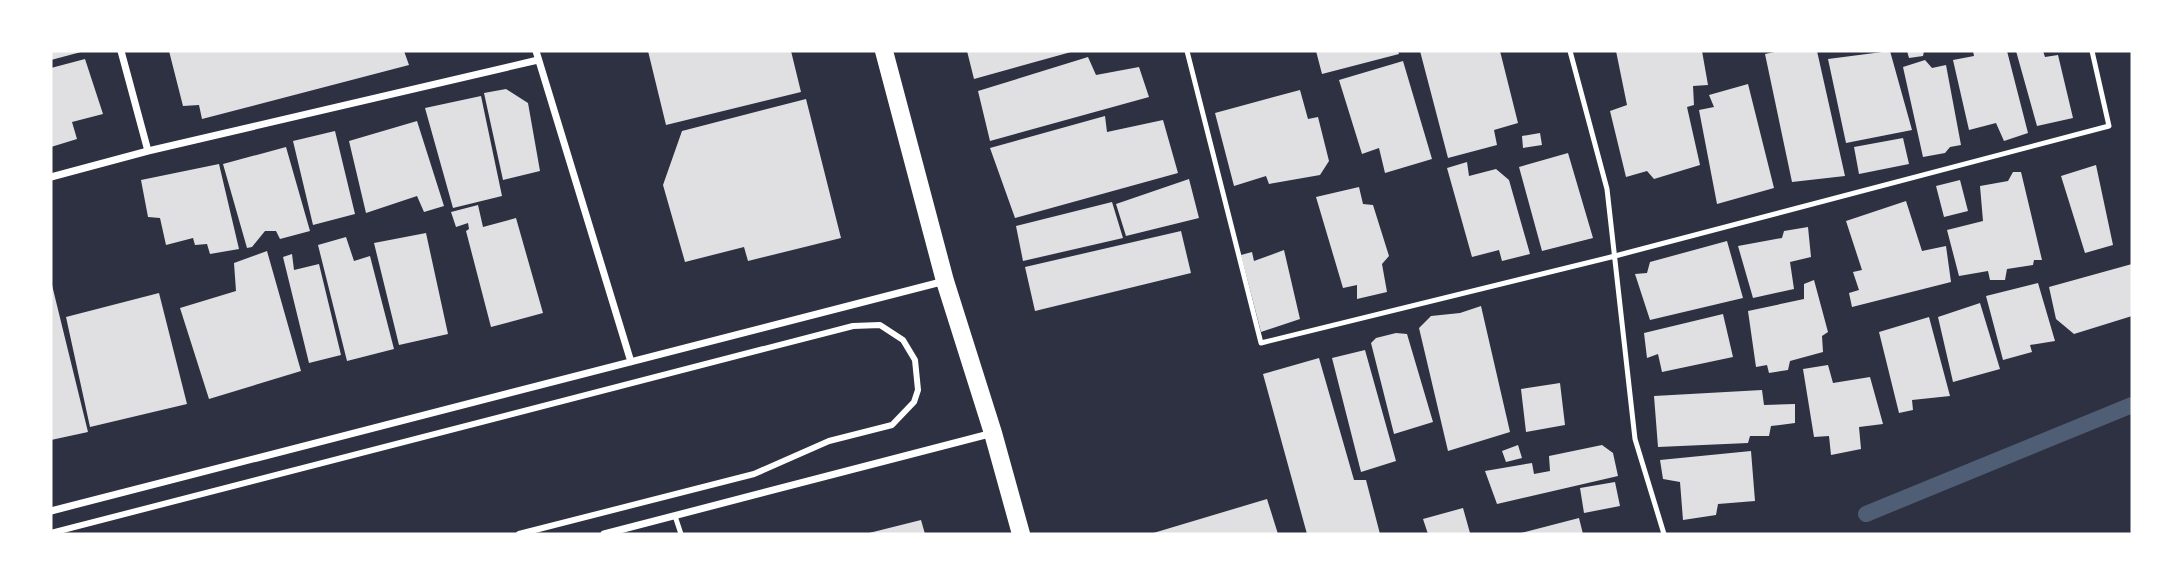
<svg xmlns="http://www.w3.org/2000/svg" width="2183" height="585" font-family="Rubik,sans-serif">
	<style>
		.lines { fill: none; stroke-linecap: round; stroke-linejoin: round }
		.stream { stroke: #4f5d75; stroke-width: 16 }
		.building { fill: #e0e0e3 }
		.service { stroke: #fff; stroke-width: 5 }
		.pedestrian { stroke: #fff; stroke-width: 6 }
		.minor { stroke: #fff; stroke-width: 7 }
		.primary { stroke: #fff; stroke-width: 18 }
	</style>
	<rect width="100%" height="100%" fill="#2d3142"/>
	<g class="lines">
		<path class="stream" d="M1866,514L2132,405"/>
	</g>
	<path class="building" d="M51,51H81V52L51,60Z
		M169,51H404L409,65L202,119L199,105L183,106Z
		M648,51H791L801,92L666,125Z
		M967,51H1071V52L974,79Z
		M1316,51H1398L1399,54L1322,74Z
		M1420,51H1500L1518,123L1494,130L1497,145L1448,158Z
		M1616,51H1702L1708,85L1693,86L1694,105L1687,107L1700,165L1654,179L1647,171L1626,177L1610,111L1627,105Z
		M1779,51H1817L1845,176L1792,182L1765,54Z
		M1890,51L1912,130L1846,143L1828,59Z
		M1907,51H1924L1923,56L1909,58Z
		M1973,51H2007L2028,133L2004,141L1996,123L1969,130L1953,60L1974,56Z
		M2016,51H2043L2045,57L2058,55L2073,118L2037,126Z
		M1088,57L1096,75L1139,67L1149,97L990,141L978,91Z
		M85,59L103,114L72,122L77,139L51,147V68Z
		M1925,60L1932,68L1946,65L1961,145L1950,147L1945,153L1923,157L1903,67Z
		M1403,61L1432,159L1385,173L1379,148L1362,154L1339,80Z
		M1748,84L1774,188L1717,204L1699,110L1714,107L1709,95Z
		M506,89L528,103L540,171L503,180L484,93Z
		M1300,90L1308,119L1318,117L1329,161L1320,175L1269,184L1266,176L1234,186L1215,113Z
		M481,96L502,196L453,208L425,108Z
		M806,99L841,238L748,261L744,247L685,262L663,185L682,131Z
		M1105,116L1107,132L1163,120L1178,173L1015,218L990,148Z
		M417,121L444,206L424,212L417,196L366,213L349,141Z
		M335,131L355,214L313,225L293,141Z
		M1540,133L1542,145L1523,148L1522,136Z
		M1903,138L1909,164L1859,174L1854,147Z
		M286,147L310,231L280,239L276,231H265L252,247L247,248L223,164Z
		M1568,153L1593,238L1542,251L1519,167Z
		M1467,162L1469,176L1496,169L1509,180L1530,254L1502,261L1499,250L1472,257L1447,168Z
		M219,164L239,249L210,254L207,244L195,245L193,238L166,245L160,218L148,217L141,180Z
		M2096,165L2113,245L2085,253L2061,176Z
		M2013,172H2021L2042,260H2034L2033,265L2007,269L2005,280H1990L1988,271L1959,276L1947,230L1983,221L1980,186L2008,181Z
		M1189,179L1199,218L1126,236L1116,204Z
		M1960,180L1968,211L1944,217L1936,186Z
		M1359,187L1363,204L1373,205L1389,256L1382,264L1387,292L1357,299V285L1343,288L1316,197Z
		M1906,201L1922,251L1946,246L1951,282L1852,307L1849,293L1859,290L1853,272L1862,270L1846,221Z
		M1112,202L1123,238L1023,261L1016,226Z
		M478,205L483,227L516,218L543,313L491,327L466,231L469,229L468,223L456,227L451,212Z
		M1808,227L1811,257L1790,262L1794,289L1753,298L1738,246L1782,238L1784,231Z
		M1181,231L1191,273L1035,311L1025,267Z
		M426,233L448,334L399,345L374,243Z
		M346,237L354,261L370,256L394,349L347,361L318,245Z
		M1727,241L1743,298L1650,320L1635,274L1647,273L1650,262Z
		M1284,250L1300,319L1261,332L1241,255L1252,252L1254,261Z
		M267,251L301,371L209,399L180,308L236,291L234,263Z
		M292,254L294,270L319,264L341,355L309,363L283,257Z
		M2132,264V316L2074,334L2056,319L2049,287Z
		M1814,280L1828,332L1822,336L1823,352L1790,361L1788,370L1769,373L1767,365L1756,367L1748,311L1804,299V284Z
		M51,281L88,432L51,440Z
		M2038,283L2055,341L2030,345L2032,352L2003,360L1986,296Z
		M159,293L187,404L90,427L66,317Z
		M1980,303L2000,369L1953,382L1938,317Z
		M1481,306L1510,432L1448,451L1419,328L1431,316L1460,313Z
		M1723,314L1733,357L1662,372L1658,354L1647,358L1644,333Z
		M1929,317L1950,396L1912,400L1913,410L1899,413L1879,332Z
		M1396,333L1407,334L1433,422L1394,434L1371,343L1376,338Z
		M1365,350L1396,461L1361,472L1332,358Z
		M1319,358L1354,480H1366L1380,534H1307L1263,374Z
		M1828,365L1833,383L1870,377L1883,424L1859,427L1861,449L1831,455L1829,436L1814,437L1803,369Z
		M1560,383L1565,425L1526,432L1521,389Z
		M1762,390L1764,405L1795,404V423L1771,426L1769,436H1750L1748,443L1658,447L1654,396Z
		M1518,445L1522,458L1506,462L1502,451Z
		M1602,445L1613,453L1618,476L1497,504L1485,471L1532,463L1534,474L1550,471L1549,456Z
		M1751,451L1755,501L1718,504L1716,515L1683,520L1680,482L1663,479L1660,460Z
		M1615,482L1620,506L1584,513L1580,488Z
		M1267,499L1278,534H1150Z
		M1463,508L1470,533L1428,534L1423,519Z
		M1579,518L1583,534H1521V533Z
		M921,520L925,534H869V533Z"/>
	<g class="lines">
		<path class="service" d="M1187,51L1261,343L1615,256L2109,126L2092,51
			M1570,51L1607,189L1635,439L1664,534
			M675,516L681,534"/>
		<path class="pedestrian" d="M51,533L853,326L880,325L903,340L915,360L918,390L914,402L892,425L829,441L754,474L519,534"/>
		<path class="minor" d="M121,51L148,151
			M536,51L631,362
			M51,177L148,151L538,60
			M51,511L945,281
			M604,534L993,433"/>
		<path class="primary" d="M884,51L945,281L993,433L1021,534"/>
	</g>
	<rect width="2183" height="585" fill="none" stroke="#ffffff" stroke-width="105"/>
</svg>
